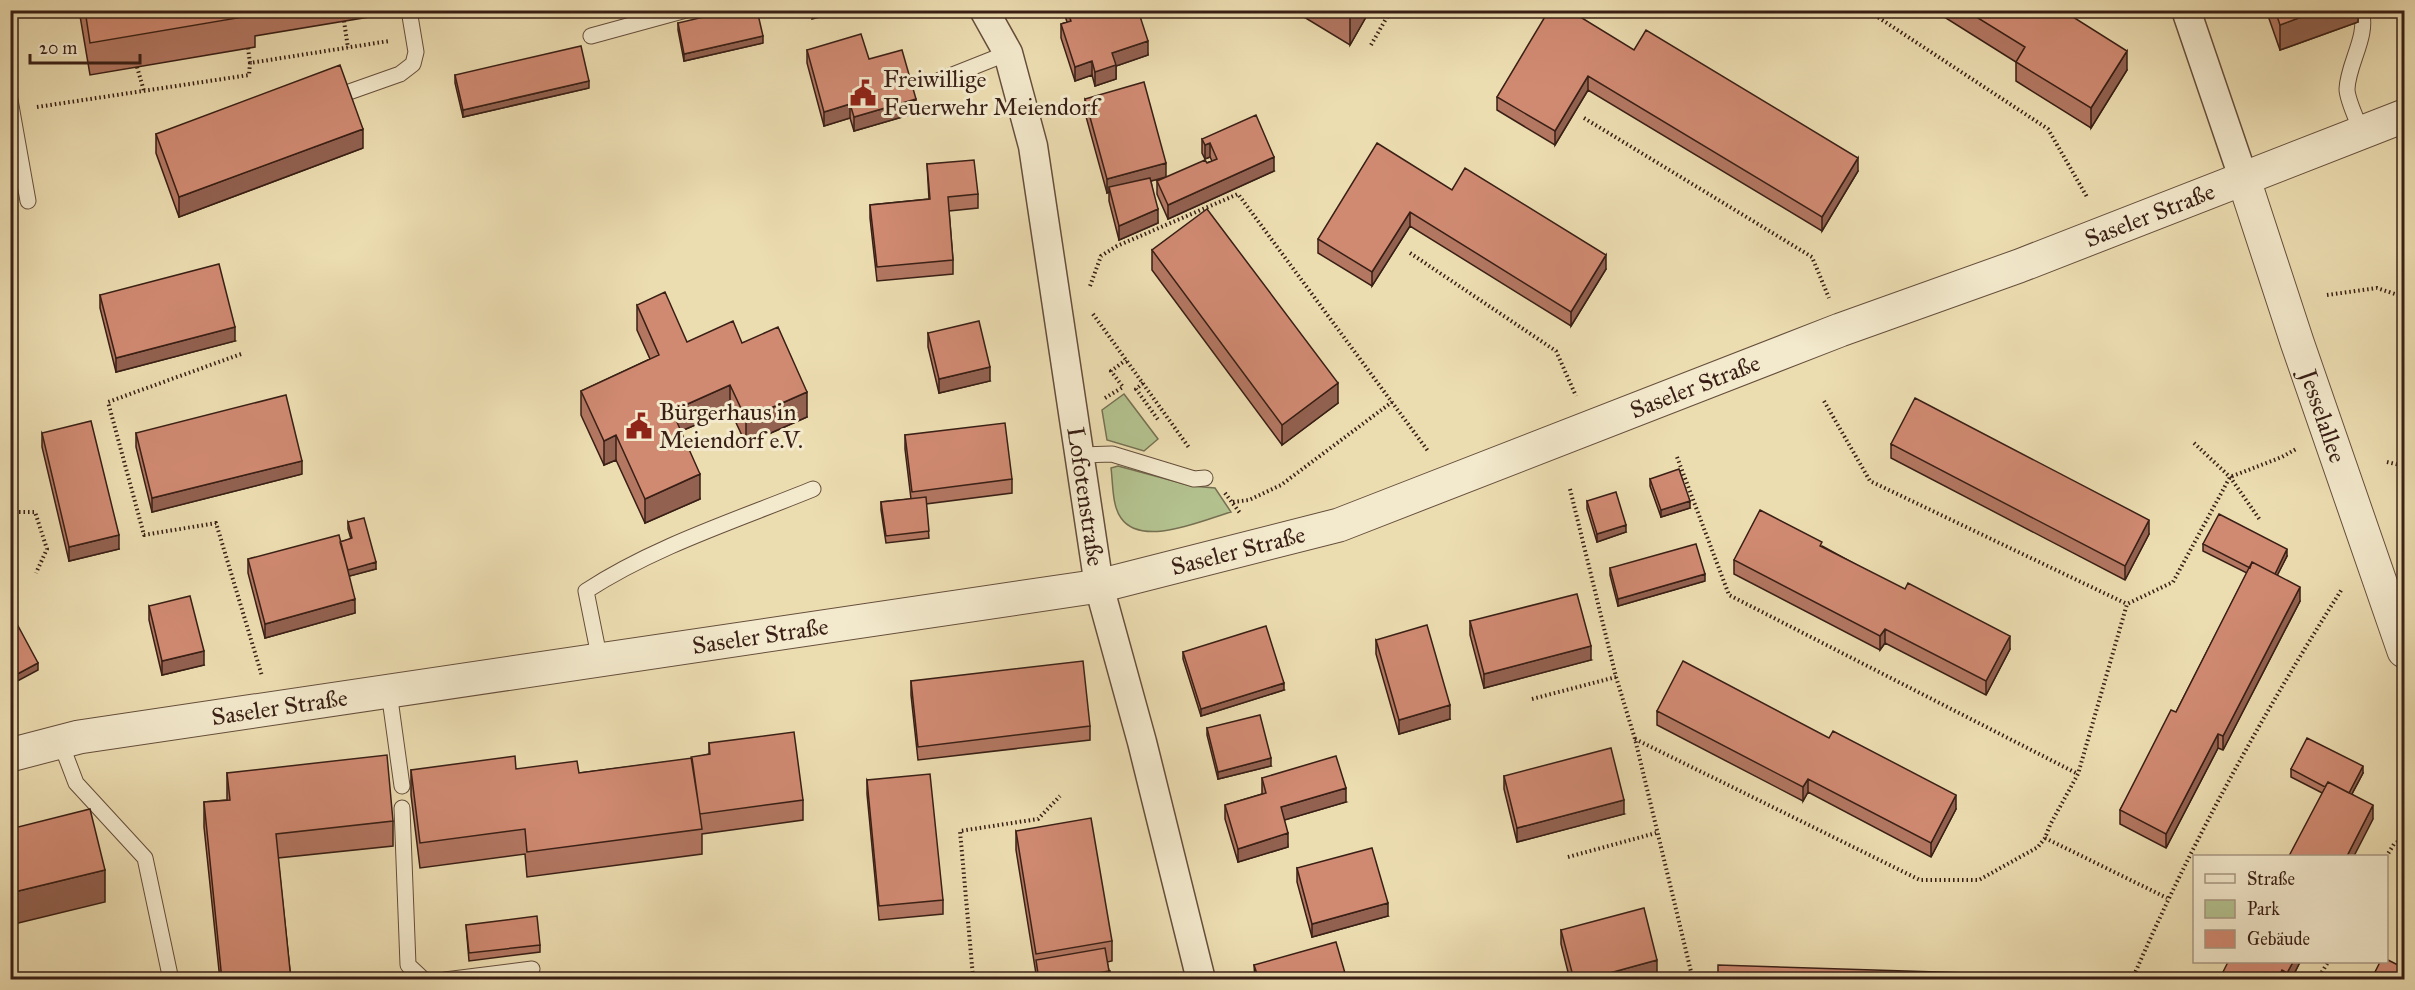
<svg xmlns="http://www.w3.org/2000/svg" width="2415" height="990" font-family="'IM FELL Great Primer',serif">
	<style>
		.green { fill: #b3c28f; stroke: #767052; stroke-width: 1.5 }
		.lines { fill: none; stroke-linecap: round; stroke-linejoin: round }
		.service-casing { stroke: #664e3c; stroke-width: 17 }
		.minor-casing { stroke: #664e3c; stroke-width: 31 }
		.tertiary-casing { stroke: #664e3c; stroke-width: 35 }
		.path { stroke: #391f15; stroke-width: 4; stroke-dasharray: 1.5 3; stroke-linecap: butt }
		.service { stroke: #f3e9cc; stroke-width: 15 }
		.minor { stroke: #f3e9cc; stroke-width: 28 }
		.tertiary { stroke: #f3e9cc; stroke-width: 33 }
		.wall { fill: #b37762; stroke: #391f15; stroke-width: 1.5 }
		.shaded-wall { fill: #926150; stroke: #391f15; stroke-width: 1.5 }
		.building { fill: #d08a72; stroke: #391f15; stroke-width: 1.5 }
		.labels { text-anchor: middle; stroke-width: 6; stroke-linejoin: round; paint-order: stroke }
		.poi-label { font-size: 24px; fill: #391f15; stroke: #f3e9cc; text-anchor: start }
		.street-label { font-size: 24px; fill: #391f15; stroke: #f3e9cc }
	</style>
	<rect width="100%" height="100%" fill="#ecddb1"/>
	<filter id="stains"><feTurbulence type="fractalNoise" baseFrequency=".00333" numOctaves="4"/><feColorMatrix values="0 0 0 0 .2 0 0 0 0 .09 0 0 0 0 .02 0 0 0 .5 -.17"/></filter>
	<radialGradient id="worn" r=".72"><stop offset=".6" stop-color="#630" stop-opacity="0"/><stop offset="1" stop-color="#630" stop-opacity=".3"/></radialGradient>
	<path class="green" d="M1124,394L1158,439L1144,451L1107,440L1102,410Z
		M1118,466L1192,486L1215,488L1231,512C1203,520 1142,548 1121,518C1112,506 1113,483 1111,468Z"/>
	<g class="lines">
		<g class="service-casing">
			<path id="service" d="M2361,10C2369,36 2348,63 2347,89C2347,100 2358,122 2362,133
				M591,36L686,10
				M940,80L1008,53
				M332,98L400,74L413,64L416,52L409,10
				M10,100L28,201
				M1081,455L1112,454L1194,479L1205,478
				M600,661L586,591C655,546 737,520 813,489
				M389,692L402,786
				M60,741L76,783L145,858L171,980
				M402,808L408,965L424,980
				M445,980L532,969"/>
		</g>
		<g class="minor-casing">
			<g id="minor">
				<path id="s1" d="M984,10L1008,53L1033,146L1099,586L1142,742L1201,980"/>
				<path d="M2186,10L2244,180"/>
			</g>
		</g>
		<g class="tertiary-casing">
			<g id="tertiary">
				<path id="s2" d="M2244,180L2297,342L2404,651"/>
				<path id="s3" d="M10,755L79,737L1099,586L1339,525L1840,330L2019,266L2404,116"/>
			</g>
		</g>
		<path class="path" d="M1867,10L2048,129L2087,197
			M344,21L348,48
			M1371,45L1391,10
			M248,48L250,63
			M137,67L144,91
			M37,107L249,75L250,63L389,41
			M1584,118L1812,257L1829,298
			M1410,253L1556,351L1576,396
			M1090,286L1101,256L1117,246L1238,194L1428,451
			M2327,295L2377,288L2404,297
			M1093,314L1190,449
			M241,354L108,402L144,535L216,523L262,676
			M1143,383L1136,389L1159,421
			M1105,398L1123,387L1111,371L1126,360
			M1824,401L1870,481L2127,604
			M2194,443L2230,477L2260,520
			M1677,457L1729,595L2078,774
			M2387,462L2404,466
			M1570,489L1616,677L1635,739L1693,980
			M1225,493L1240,513
			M1233,502L1249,500L1281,485L1392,402
			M10,512H35L47,549L36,573
			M1532,699L1616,677
			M1635,739L1920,880H1979L2038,847L2045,838L2050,825L2078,774L2127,604L2173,582L2230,477L2282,457L2296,449
			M2045,838L2167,898
			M1568,857L1656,833
			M2386,857L2394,844L2404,838
			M973,977L960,831L1038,819L1060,796
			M2132,980C2190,845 2263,713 2342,589
			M2317,980L2328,962"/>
		<use href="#service" class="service"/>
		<use href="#minor" class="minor"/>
		<use href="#tertiary" class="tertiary"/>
	</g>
	<path class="wall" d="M79,10H399V12L255,36V47L90,75Z
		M1065,10H1138L1148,55L1116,66V79L1095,86L1092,75L1075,81L1061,38V24L1067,22L1065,16Z
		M1299,10H1370L1350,45L1299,14Z
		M1933,10H2063L2127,70L2091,128L2016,81V62Z
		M2266,10H2358V22L2280,50Z
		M678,23L763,43L684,61L678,30Z
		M807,50L869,59L916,113L854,131L850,118L824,126L807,63Z
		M1634,50L1858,171L1822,231L1588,90L1555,145L1497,110V97Z
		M455,75L589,88L463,117L455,83Z
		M1085,99L1166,177L1151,181L1158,223L1119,240L1109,201V192L1107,193L1085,113Z
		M156,134L363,148L179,217L156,153Z
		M1202,139L1274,171L1168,219L1157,194V181L1212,161L1210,157L1205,159L1202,153Z
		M927,164L978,194V208L949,211L953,260V274L877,281L870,218V205L929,199Z
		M1452,190L1606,269L1571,326L1410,226L1372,286L1318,253V239Z
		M1152,250L1338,403L1282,445L1152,270Z
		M100,295L235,341L116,372L100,308Z
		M637,305L687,342L742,343L807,417L746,444L730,410L681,431L700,499L645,523L616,460L604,465L581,415V391L650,359L637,330Z
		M928,333L990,381L939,393L928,347Z
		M42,433L119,549L69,561L42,447Z
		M136,433L302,474L152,512L136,447Z
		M905,435L1012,479V493L926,504L929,538L886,543L881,510V502L911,499L905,449Z
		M1891,444L2149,534L2125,580L1891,458Z
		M1650,479L1690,508L1661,517L1650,486Z
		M1587,501L1626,532L1597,542L1587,509Z
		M348,522L376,569L349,576L355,613L265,638L248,573V559L340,542L351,539L348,529Z
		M2203,544L2287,556L2277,575L2300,601L2223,750L2218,748L2166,848L2120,824V810L2176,712L2247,573L2203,551Z
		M1822,546L2010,649L1986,695L1885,643L1880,650L1734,574V560Z
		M1610,568L1705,581L1618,606L1610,575Z
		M149,606L204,665L162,675L149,620Z
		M1470,621L1591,660L1484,688L1470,635Z
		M1376,640L1450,719L1399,734L1376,654Z
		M1183,652L1284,690L1201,716L1183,659Z
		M911,681L1090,726V740L918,760L911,695Z
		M1657,711L1956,809L1931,857L1808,792L1803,801L1657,725Z
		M1207,728L1271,766L1218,779L1207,735Z
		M709,743L803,800V820L702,834V854L527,877L525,854L420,868L411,795V770L516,769L579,773L691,759L709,754Z
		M2291,769L2363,773L2352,794L2373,819L2291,777Z
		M227,773L393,821V846L278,858L291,980H220L204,827V802L227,800Z
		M1504,776L1624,814L1517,842L1504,789Z
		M1262,778L1346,802L1284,820L1288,847L1238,862L1225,819V805L1262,794Z
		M867,780L943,900V914L879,920L867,794Z
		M1016,831L1112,941V961L1107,962L1111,980H1037L1016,850Z
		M1297,868L1388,916L1312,937L1297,882Z
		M466,925L540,945V952L469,961Z
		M1561,930L1657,974L1636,980H1570L1561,944Z
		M2300,962L2291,980H2219Z
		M1254,965L1347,980H1255Z"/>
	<path class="shaded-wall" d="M812,10H846L812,19Z
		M1351,10H1370L1350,45V13Z
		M2320,10H2358V22L2280,50V25Z
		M763,36V43L684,61V54Z
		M1148,41V55L1116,66V79L1095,86V72L1112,53Z
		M2127,51V70L2091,128V108Z
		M1092,61V75L1075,81V67Z
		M1588,76V90L1555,145V131Z
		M589,81V88L463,117V110Z
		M916,99V113L854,131V117Z
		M850,104V118L824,126V112Z
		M363,129V148L179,217V197Z
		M1210,143V157L1205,159V145Z
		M1274,157V171L1168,219V205Z
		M1858,158V171L1822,231V217Z
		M1166,163V177L1110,192L1109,187V192L1107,193V179Z
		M1158,209V223L1119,240V226Z
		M1410,212V226L1372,286V272Z
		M1606,255V269L1571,326V312Z
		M235,327V341L116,372V358Z
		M990,367V381L939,393V379Z
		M1338,383V403L1282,445V425Z
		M730,385V410L672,435V411Z
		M807,392V417L746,444V419Z
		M616,435V460L604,465V441Z
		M302,461V474L152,512V498Z
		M700,474V499L645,523V499Z
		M1690,501V508L1661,517V510Z
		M2149,520V534L2125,580V566Z
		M1626,525V532L1597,542V534Z
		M119,535V549L69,561V547Z
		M2287,549V556L2272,586V579Z
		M376,562V569L346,577V570Z
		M1705,574V581L1618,606V599Z
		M2300,587V601L2223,750V736Z
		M355,599V613L265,638V624Z
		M1885,629V643L1880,650V636Z
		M2010,636V649L1986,695V681Z
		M1591,646V660L1484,688V674Z
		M204,651V665L162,675V661Z
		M38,663V670L10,685V678Z
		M1284,683V690L1201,716V709Z
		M1450,705V719L1399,734V720Z
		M2218,734V748L2166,848V834Z
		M1271,758V766L1218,779V772Z
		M2363,766V773L2346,805V798Z
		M1808,779V792L1803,801V787Z
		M1346,788V802L1281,821V807Z
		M1956,795V809L1931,857V843Z
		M1624,800V814L1517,842V828Z
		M2373,805V819L2354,856H2347Z
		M1288,833V847L1238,862V849Z
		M105,870V902L10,925V893Z
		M1388,903V916L1312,937V924Z
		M1657,960V974L1636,980H1584Z
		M2293,962H2300L2291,980H2287V973Z
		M2282,970V980H2277Z"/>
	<path class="building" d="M85,10H254L255,15L90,43Z
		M733,10H757L763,36L684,54L678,23Z
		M1067,10H1138L1148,41L1112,53L1116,65L1095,72L1092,61L1075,67L1061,24L1071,21Z
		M1549,10H1569L1634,50L1646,30L1858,158L1822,217L1588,76L1555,131L1497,97Z
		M1965,10H2062L2127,51L2091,108L2016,62L2025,47Z
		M2275,10H2320L2280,25Z
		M861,34L869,59L902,50L916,99L854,117L850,104L824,112L807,50Z
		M581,46L589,81L463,110L455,75Z
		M340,65L363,129L179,197L156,134Z
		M1144,82L1166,163L1107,179L1085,99Z
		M1256,115L1274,157L1168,205L1157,181L1205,160L1207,163L1217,159L1210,143L1205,145L1202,139Z
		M1377,143L1452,190L1465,168L1606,255L1571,312L1410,212L1372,272L1318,239Z
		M974,160L978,194L948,197L953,260L877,267L870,205L930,199L927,164Z
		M1150,178L1158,209L1119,226L1109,187Z
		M1207,209L1338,383L1282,425L1152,250Z
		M219,264L235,327L116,358L100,295Z
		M665,292L687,342L733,321L742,343L778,327L807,392L746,419L730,385L672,411L700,474L645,499L616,435L604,441L581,391L659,355L637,305Z
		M979,321L990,367L939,379L928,333Z
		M286,395L302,461L152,498L136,433Z
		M1915,398L2149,520L2125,566L1891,444Z
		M91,421L119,535L69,547L42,433Z
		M1005,423L1012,479L912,492L905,435Z
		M1679,469L1690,501L1661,510L1650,479Z
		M1616,492L1626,525L1597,534L1587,501Z
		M926,497L929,531L886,536L881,502Z
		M1760,510L1822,542L1820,546L1905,589L1908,583L2010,636L1986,681L1885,629L1880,636L1734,560Z
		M2219,514L2287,549L2275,574L2252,562L2250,568L2203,544Z
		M364,518L376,562L348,570L340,542L352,538L348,522Z
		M339,535L355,599L265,624L248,559Z
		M1696,544L1705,574L1618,599L1610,568Z
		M2252,562L2300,587L2223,736L2218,734L2166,834L2120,810L2171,710L2176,712Z
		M1577,594L1591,646L1484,674L1470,621Z
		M190,596L204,651L162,661L149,606Z
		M10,611L38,663L10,678Z
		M1427,625L1450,705L1399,720L1376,640Z
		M1266,626L1284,683L1201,709L1183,652Z
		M1083,661L1090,726L918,747L911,681Z
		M1683,661L1829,738L1833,731L1956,795L1931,843L1808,779L1803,787L1657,711Z
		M1260,715L1271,758L1218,772L1207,728Z
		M794,732L803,800L700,814L691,757L710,754L709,743Z
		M2307,738L2363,766L2349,793L2328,782L2325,787L2291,769Z
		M1611,748L1624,800L1517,828L1504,776Z
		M387,755L393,821L276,834L291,980H222L204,802L230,800L227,773Z
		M515,756L516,769L577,761L579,773L692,758L702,829L527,852L525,829L420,843L411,770Z
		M1336,756L1346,788L1281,807L1288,833L1238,849L1225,805L1266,793L1262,778Z
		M930,774L943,900L879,906L867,780Z
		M2328,782L2373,805L2347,856H2289Z
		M90,809L105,870L10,893V829Z
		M1091,818L1112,941L1036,954L1016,831Z
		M1372,848L1388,903L1312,924L1297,868Z
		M1644,908L1657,960L1584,980H1574L1561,930Z
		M537,916L540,945L469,953L466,925Z
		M1336,942L1347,980H1259L1254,965Z
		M1105,948L1109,971L1059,980H1039L1036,960Z
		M2386,959L2404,968V980H2371L2380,962H2386Z
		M2228,962H2293L2287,973L2282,970L2277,980H2219Z
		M1718,965L1969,973L1968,980H1718Z
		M1110,971L1111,980H1059Z
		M799,975V980H763Z"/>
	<defs>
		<g id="civic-bare" transform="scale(2.07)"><path d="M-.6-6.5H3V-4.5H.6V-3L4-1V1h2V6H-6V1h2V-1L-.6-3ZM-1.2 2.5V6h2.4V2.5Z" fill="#8f2418" stroke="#f3e9cc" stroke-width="2.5" paint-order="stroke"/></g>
	</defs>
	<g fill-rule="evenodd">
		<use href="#civic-bare" x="863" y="93"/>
		<use href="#civic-bare" x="639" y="426"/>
	</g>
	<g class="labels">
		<g class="poi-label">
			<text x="883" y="87">Freiwillige<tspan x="883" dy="28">Feuerwehr Meiendorf</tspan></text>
			<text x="659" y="420">Bürgerhaus in<tspan x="659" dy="28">Meiendorf e.V.</tspan></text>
		</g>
		<g class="street-label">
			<text dy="8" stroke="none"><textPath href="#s3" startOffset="2218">Saseler Straße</textPath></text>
			<text dy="8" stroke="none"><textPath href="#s3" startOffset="1732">Saseler Straße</textPath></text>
			<text dy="8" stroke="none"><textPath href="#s2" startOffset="249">Jesselallee</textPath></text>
			<text dy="8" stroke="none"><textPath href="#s1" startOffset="500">Lofotenstraße</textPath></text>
			<text dy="8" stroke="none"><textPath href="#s3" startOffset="1246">Saseler Straße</textPath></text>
			<text dy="8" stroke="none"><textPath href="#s3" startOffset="760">Saseler Straße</textPath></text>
			<text dy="8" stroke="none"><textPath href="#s3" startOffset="274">Saseler Straße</textPath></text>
		</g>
	</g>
	<rect width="2415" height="990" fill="none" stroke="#ecddb1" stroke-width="36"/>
	<rect x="12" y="12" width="2391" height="966" fill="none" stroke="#391f15" stroke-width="3"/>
	<rect x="18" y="18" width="2379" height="954" fill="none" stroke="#391f15" stroke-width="1.5"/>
	<rect x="2193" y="855" width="195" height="108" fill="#f3e9cc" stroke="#a99883" stroke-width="1.5"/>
	<rect x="2205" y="874" width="30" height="9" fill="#f3e9cc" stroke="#a99883" stroke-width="1.5"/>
	<text x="2247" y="885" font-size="18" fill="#391f15">Straße</text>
	<rect x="2205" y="900" width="30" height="18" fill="#b3c28f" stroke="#a99883" stroke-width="1.5"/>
	<text x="2247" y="915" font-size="18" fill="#391f15">Park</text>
	<rect x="2205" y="930" width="30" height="18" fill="#d08a72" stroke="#a99883" stroke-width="1.5"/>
	<text x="2247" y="945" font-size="18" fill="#391f15">Gebäude</text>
	<path d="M30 54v9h110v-9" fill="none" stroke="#391f15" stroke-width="3"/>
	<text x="39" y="54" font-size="18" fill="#391f15" stroke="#f3e9cc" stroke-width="4.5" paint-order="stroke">20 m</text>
	<rect width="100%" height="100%" filter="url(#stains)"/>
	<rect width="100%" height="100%" fill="url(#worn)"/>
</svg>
